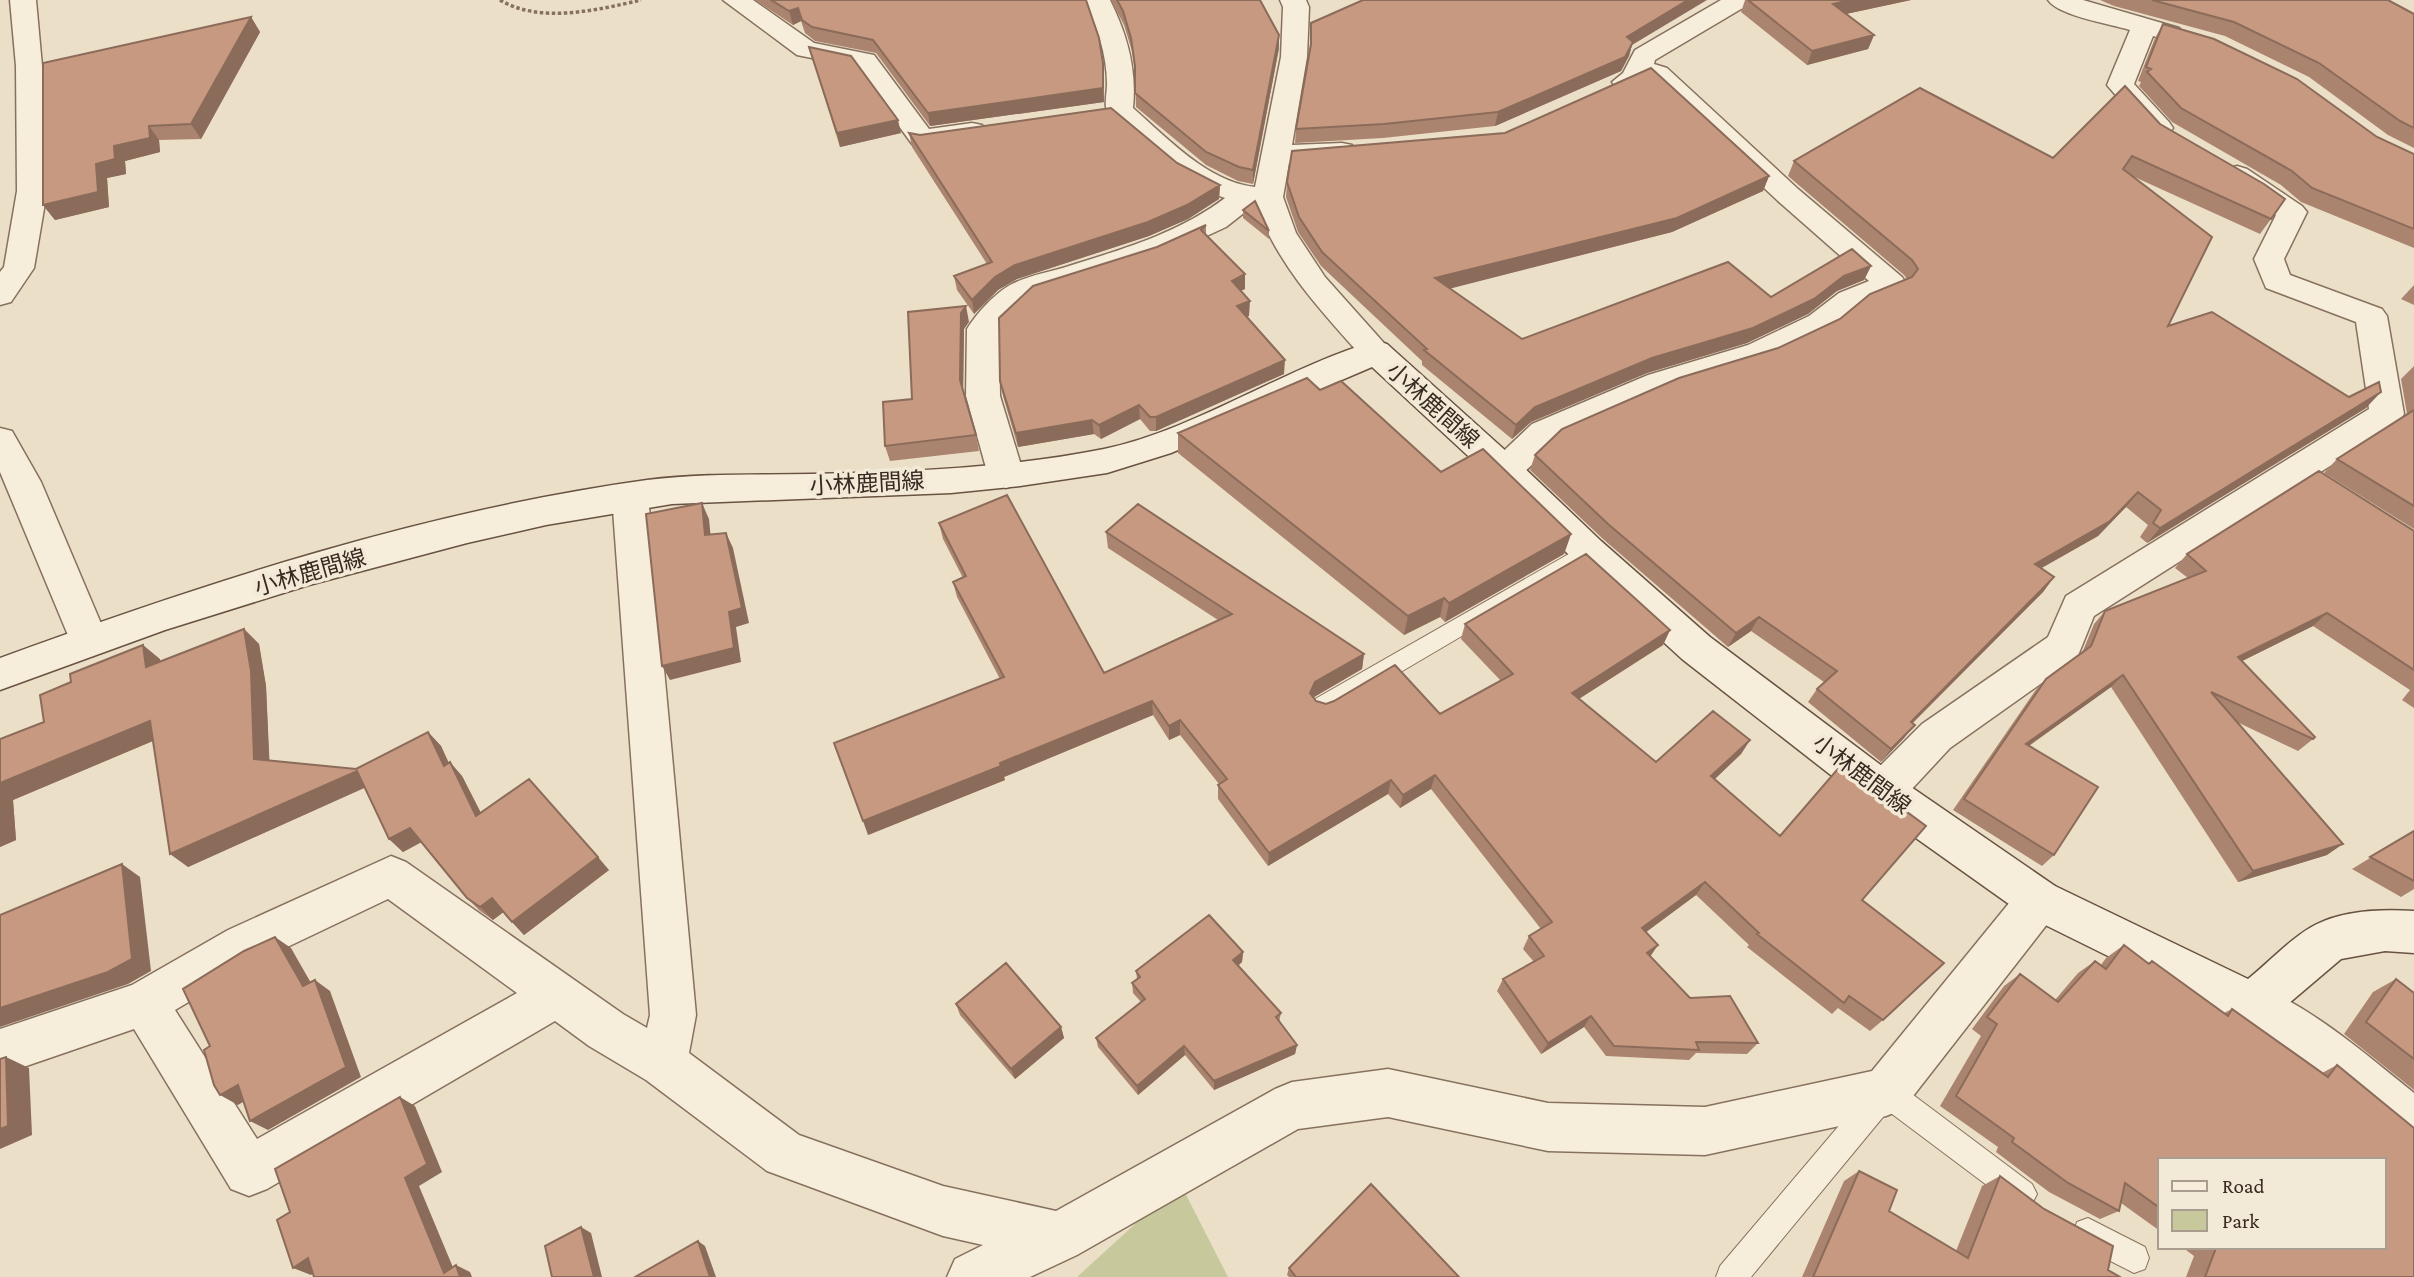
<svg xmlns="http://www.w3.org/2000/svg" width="2414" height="1277" font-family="'Crimson Pro','Noto Sans JP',serif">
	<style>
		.green { fill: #c7c99c }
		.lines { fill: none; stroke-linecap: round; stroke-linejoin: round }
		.service-casing { stroke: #86715e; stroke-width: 2 }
		.minor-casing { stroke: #86715e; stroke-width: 3 }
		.secondary-casing { stroke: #685241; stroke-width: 3 }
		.path { stroke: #86715e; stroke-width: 3.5; stroke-dasharray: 3.5 2.5; stroke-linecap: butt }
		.service { fill: #f7eddb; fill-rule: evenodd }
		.minor { fill: #f7eddb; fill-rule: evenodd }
		.secondary { fill: #f7eddb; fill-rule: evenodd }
		.wall { fill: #ab846f }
		.shaded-wall { fill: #8b6b5a }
		.building { fill: #c79981; stroke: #8b6b5a; stroke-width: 2 }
		.labels { text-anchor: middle; stroke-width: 7; stroke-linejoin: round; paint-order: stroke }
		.street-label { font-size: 23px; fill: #382a21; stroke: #f3e9d7 }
	</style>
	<rect width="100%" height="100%" fill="#ecdfc8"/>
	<path class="green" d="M1180,1183L1228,1277H1077Z"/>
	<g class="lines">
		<g class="service-casing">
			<path id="service" d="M1588,543L1596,545L1599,551L1596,557L1331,713L1323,716L1315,713L1311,706L1315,699Z
				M1886,1078L1896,1082L2032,1184L2037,1194L2032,1204L2022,1209L2012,1204L1888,1111L1751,1277H1716L1720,1266L1876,1082Z
				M2088,1218L2145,1247L2149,1258L2145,1269L2134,1273L2077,1244L2073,1233L2077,1222Z"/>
		</g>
		<g class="minor-casing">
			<path id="minor" d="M10,0H36L42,66L47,191L34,268L11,302L0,305V272L4,267L17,191L16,66Z
				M723,0H753L814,43L874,55L929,129L972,123L982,125L986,131L982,137C961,142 933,149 912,144L856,67L797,55Z
				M1084,0H1110C1127,34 1137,69 1133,108C1167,138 1208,182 1255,187L1281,57L1283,7L1280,0H1306L1309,7L1307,57L1292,145L1342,143L1352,145L1356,151L1352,157L1289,163L1283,197L1296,233L1325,277L1392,352L1387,360L1376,363L1365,360C1322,312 1278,266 1256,205H1254L1226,227L1157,259L1034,298L999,331L1000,396L1024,475L1018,484L1006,488L994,484L988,475L966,396L967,329C977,313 995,293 1012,284C1029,275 1051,272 1069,266C1123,249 1179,233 1225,198C1179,183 1144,147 1109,116C1103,107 1107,95 1107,84C1107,54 1097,26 1084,0Z
				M1721,0H1760L1756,5L1741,9L1655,60L1654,64L1667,68L1798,189L1902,277L1907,284L1902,291L1861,307L1831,332L1770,361L1672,391L1556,442L1517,479L1505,483L1493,479L1488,470L1493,461L1532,424L1648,375L1748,345L1809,316L1839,293L1869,281L1778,201L1649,80L1625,90L1616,88L1612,82L1623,73L1635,50Z
				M2048,0H2083L2179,28L2183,33L2179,38L2170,41L2153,36L2134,84L2169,122L2173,128L2169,134L2159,136L2149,134L2107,85L2130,30C2110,24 2059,16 2048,0Z
				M2237,166L2247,169L2302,206L2307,212L2284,259L2290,275L2382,309L2387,316L2404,414L2399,422L2094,616L2077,658L1950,748L1898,804L1883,809L1868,804L1862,791L1868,778L1922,724L2048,637L2066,596L2369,409L2356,322L2266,288L2254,259L2276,215L2227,181L2223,175L2227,169Z
				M0,428L12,431L41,482L108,640L103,651L89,656L75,651L70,640L0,472Z
				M630,483L643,487L648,496L696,1015L689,1053L799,1135L943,1186L1056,1211L1275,1089L1292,1082L1388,1069L1548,1103L1705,1107L1872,1071L2023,886L2039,880L2055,886L2061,900L2055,914L1903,1109L1886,1116L1705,1155L1548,1151L1388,1117L1298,1129L1077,1255L1030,1277H947L955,1259L983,1245L943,1236L767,1171L646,1080L589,1046L555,1021L267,1189L249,1196L231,1189L134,1029L0,1075V1029L132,985L228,930L391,856L406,862L623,1014L647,1028L650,1015L612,496L617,487ZM388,899L517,993L257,1139L175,1010L260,960Z
				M2252,983C2312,1007 2364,1053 2414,1093V1148L2397,1141L2309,1069L2236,1021L2229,1005L2236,989Z"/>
		</g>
		<g class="secondary-casing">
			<path id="secondary" d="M1376,341L1387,344L1517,461L1601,541L1710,637L1898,778L2055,886L2248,979C2268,963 2294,935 2317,924C2345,910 2383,909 2414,911V953L2385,951L2341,959L2268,1021L2252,1027L2023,914L1868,804L1682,659L1575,561L1493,479L1372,367L1171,453L1107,473L1020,486L951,493L672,504L546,525L467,543L309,585L165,630L0,690V658C208,582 428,510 647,480C702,473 757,475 812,474C908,472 1009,468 1104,449C1196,430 1285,367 1376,341Z"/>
		</g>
		<path class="path" d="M500,0C540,24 598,10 641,0"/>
		<use href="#service" class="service"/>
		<use href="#minor" class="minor"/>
		<use href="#secondary" class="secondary"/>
	</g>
	<path class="wall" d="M755,0H1086L1103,63L1104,102L930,126L876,53L815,41L805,33L801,21L793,25Z
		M1111,0H1260L1279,48L1253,184L1238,181L1206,165L1136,107L1135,74L1132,51L1124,25Z
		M1745,0H1911L1846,14L1874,35L1868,49L1807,65L1741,12Z
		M2100,0H2388L2414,14V148L2388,135L2309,77L2225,36L2114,6Z
		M251,17L260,32L201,139L159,140L160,152L125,161L126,174L107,178L109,207L55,220L43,205Z
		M2163,24L2377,137L2414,154V248L2301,202L2281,185L2172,122L2139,86L2141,82L2138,81L2155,38Z
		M1632,45L1629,56L1621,71L1495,126L1383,138L1295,143L1296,129Z
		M809,47L901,133L840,147Z
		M2160,124L2271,219L2260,234L2130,175L2168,326L2366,408L2147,543L2140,537L2148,525L2126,507L2098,536L2041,568L2054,577L2043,592L1913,723L1904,738L1881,762L1808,702L1817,689L1824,682L1751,631L1728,647L1603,539L1530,470L1535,455L1778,348L1840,319L1907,279L1904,275L1788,176L1794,161L2053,158Z
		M909,133L1177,163L1220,185L1219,199L1188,219L1149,236L1017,279L998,290L974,314L957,290L954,276L987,264L912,147Z
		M1769,176L1763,191L1672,232L1450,288L1522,339L1771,297L1871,266L1864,280L1837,291L1808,314L1747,343L1647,373L1531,422L1512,439L1422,365V361L1321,266L1298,232L1286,197L1287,182Z
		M1243,210L1269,231V239L1243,218Z
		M1206,225V234L1245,274V289L1240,291L1249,316L1246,317L1284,374L1156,431H1150L1140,419L1101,439L1094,434L1018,447L1003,396L1000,381L1157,247Z
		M2414,285V305L2401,299Z
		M969,322L964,329L963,392L976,435L979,451L890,461L885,446L912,399Z
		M2414,366V529L2324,473L2337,459L2405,416L2407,414L2401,379Z
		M1320,390L1441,472L1571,534L1564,554L1445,622L1440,617L1404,635L1178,453V433Z
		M939,523L1104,673L1218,620L1108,548L1106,532L1364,654L1362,669L1314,697L1316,701L1326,704L1440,714L1501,681L1461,639L1465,624L1670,630L1663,645L1579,699L1656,762L1750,740L1741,754L1715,779L1780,836L1862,900L1883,1020L1870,1031L1838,1008L1832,1014L1747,947L1749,945L1696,895L1646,932L1650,956L1690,998L1758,1043L1747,1054L1696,1053L1689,1060L1606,1056L1584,1027L1541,1054L1497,991L1503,979L1534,962L1523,949L1529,936L1541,929L1431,789L1400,808L1388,794L1268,866L1218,799V785L1219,784L1180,735L1169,740L1153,715L1004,777L1005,780L868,835L1000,679L957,597L953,582L963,578L943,539Z
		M2414,531V708L2402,700L2410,690L2313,626L2242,661L2313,739L2298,751L2239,723L2327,855L2238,882L2111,687L2029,746L2054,855L2042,866L1953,810L2035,691L2046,679L2082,653L2094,624L2105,611L2188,578L2175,568L2187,554Z
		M244,629L259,644L266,686L269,760L356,769L428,732L441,746L449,763L462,776L481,813L609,870L524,935L503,912L493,920L480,911L467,898L422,842L403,852L389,839L365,787L188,867L153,741L13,800L16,840L0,847V739L44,722L160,659V662Z
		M2414,831V889L2401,897L2352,869Z
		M2124,945L2148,963L2152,961L2224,1013L2232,1009L2322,1073L2337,1065L2414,1277H2186L2194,1256L2182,1247H2384L2160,1160V1231L2121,1203L2119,1211L2100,1219L2049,1192L1996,1152L1998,1147L1940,1106L1981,1036L1972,1029L2004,986L2020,974L2055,1000L2078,973L2095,961L2101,965L2106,958Z
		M1243,952L1242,962L1238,966L1281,1013L1279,1022L1297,1045L1295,1054L1214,1090L1185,1055L1138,1095L1098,1047L1096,1038L1141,1002L1133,993L1132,983L1137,979L1136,971Z
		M2396,979L2413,992L2414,991V1090L2344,1034L2373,992Z
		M956,1004L1061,1027L1064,1038L1015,1079L960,1015Z
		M1859,1171L1889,1211L1956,1251L1982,1186L2000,1176L2108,1270L2120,1277H1802L1844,1181Z
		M1289,1268L1459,1277H1289L1287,1275Z"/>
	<path class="shaded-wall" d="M1688,0H1707L1632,45L1629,56L1621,71L1495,126L1498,112Z
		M1851,0H1911L1827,18L1833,4Z
		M798,8L801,21L793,25L789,11Z
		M251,17L260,32L201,139L191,124Z
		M1279,35V48L1253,184V170Z
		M1874,35L1868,49L1807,65L1812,51Z
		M1103,63L1104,102L930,126L928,113Z
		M898,120L901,133L840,147L837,133Z
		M149,126L159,140L160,152L125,161L126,174L107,178L109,207L55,220L43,205L96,164L114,146Z
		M1769,176L1763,191L1672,232L1433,293L1435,278Z
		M1220,185L1219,199L1188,219L1149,236L1017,279L998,290L974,314L972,300L995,277L1015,265Z
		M1871,266L1864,280L1837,291L1808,314L1747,343L1647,373L1531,422L1512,439L1516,425L1535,407Z
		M1245,274V289L1231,295L1232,281Z
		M1250,301L1249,316L1236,321L1237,306Z
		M966,306L969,322L964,329L963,396L960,380L961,313Z
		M1285,360L1284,374L1156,431V417Z
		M2381,392L2366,408L2147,543L2160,528Z
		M1139,405L1140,419L1101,439L1099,425Z
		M1092,420L1094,434L1018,447L1016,433Z
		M2138,492L2126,507L2098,536L2024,578L2035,564Z
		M702,503L709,519L712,550L705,535Z
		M726,533L733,548L749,623L736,627L741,662L670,680L662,666Z
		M1571,534L1564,554L1445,622L1449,603Z
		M2054,577L2043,592L1900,735L1911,722Z
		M1444,598L1440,617L1404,635L1408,616Z
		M2327,613L2313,626L2224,670L2238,657Z
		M1759,617L1751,631L1728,647L1736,633Z
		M244,629L259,644L266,686L270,772L254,759Z
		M1670,630L1663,645L1566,707L1572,693Z
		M143,645L160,659L163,682L146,667Z
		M1364,654L1362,669L1314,697L1310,693L1315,682Z
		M2123,675L2111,687L2014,756L2026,744Z
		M1152,701L1153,715L1004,777L1005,780L868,835L863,821L1000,763Z
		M1180,720V735L1169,740V726Z
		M150,721L167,735L13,800L16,840L0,847V783Z
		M1915,725L1904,738L1881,762L1891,749Z
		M428,732L441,746L456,780L444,766Z
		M1750,740L1741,754L1703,790L1711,776Z
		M450,762L462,776L489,829L476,816Z
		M357,771L371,785L188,867L170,854Z
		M1435,775L1431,789L1400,808L1403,795Z
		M1391,780L1388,794L1268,866L1269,853Z
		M410,828L423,841L403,852L389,839Z
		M2343,844L2327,855L2238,882L2253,871Z
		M598,857L609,870L524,935L512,922Z
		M122,864L140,877L151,971L128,984L0,1027V1008Z
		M1705,882L1696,895L1634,941L1642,928Z
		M492,898L505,911L493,920L480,907Z
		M275,937L291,948L319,997L303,986Z
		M1658,945L1650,957L1647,953Z
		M1243,952L1242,962L1232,970L1233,960Z
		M315,980L330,991L361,1077L268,1130L250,1121Z
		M1591,1016L1584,1027L1541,1054L1548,1043Z
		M1061,1027L1064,1038L1015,1079L1011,1069Z
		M1297,1045L1295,1054L1214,1090V1081Z
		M1184,1046L1185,1055L1138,1095L1137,1086Z
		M6,1057L29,1068L32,1135L0,1149V1129Z
		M238,1085L256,1094L238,1105L220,1095Z
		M400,1097L415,1106L442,1172L419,1186L457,1277L444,1273L405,1178Z
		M581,1227L591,1233L602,1277H594Z
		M698,1241L705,1246L716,1277H710Z
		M308,1258L325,1265L311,1275L293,1268Z
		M456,1265L470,1272L472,1277H460Z"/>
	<path class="building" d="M771,0H1086L1099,38L1103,63V88L928,113L873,40L812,27L802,20L798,8L789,11Z
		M1117,0H1260L1279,35L1253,170L1239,167L1206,152L1135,93V66L1131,38L1123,11Z
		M1363,0H1688L1627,37L1633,42L1625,57L1498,112L1384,124L1296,129L1311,44V23Z
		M1748,0H1851L1833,4L1874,35L1812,51Z
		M2152,0H2388L2414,14V128L2400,121L2319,63L2234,22Z
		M251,17L191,124L149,126L150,138L114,146L115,159L96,164L98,192L43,205V63Z
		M2163,24L2214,39L2297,79L2377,137L2414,154V229L2312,188L2292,171L2181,108L2147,72L2151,69L2146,67Z
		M809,47L851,56L898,120L837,133Z
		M1651,68L1769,176L1677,218L1435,278L1522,339L1728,262L1771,297L1852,249L1871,266L1844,276L1814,299L1753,328L1652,358L1535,407L1516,425L1424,350L1427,349L1322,252L1299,217L1287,182L1292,151L1505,133Z
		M2125,86L2160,124L2264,184L2285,199L2271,219L2132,156L2123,169L2212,237L2168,326L2212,312L2349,397L2379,382L2381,392L2160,528L2153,523L2161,510L2138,492L2110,521L2035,564L2054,577L1911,722L1915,725L1891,749L1817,689L1837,671L1759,617L1736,633L1608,524L1535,455L1562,429L1679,378L1778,348L1840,319L1870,294L1912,277L1918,269L1912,260L1794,161L1920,88L2053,158Z
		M1111,108L1177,163L1220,185L1187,205L1148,222L1015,265L995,277L972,300L954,276L992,262L909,133L920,135Z
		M1255,201L1269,231L1243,210Z
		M1206,225L1201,230L1245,274L1232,281L1250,301L1237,306L1285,360L1156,417H1150L1139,405L1099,425L1092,420L1016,433L1000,381L999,318L1033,286L1157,247Z
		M966,306L961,313L960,380L976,435L885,446L883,402L912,399L908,312Z
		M1307,378L1320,390L1341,381L1441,472L1483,449L1571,534L1449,603L1444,598L1408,616L1178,433Z
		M2414,410V506L2337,459Z
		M2319,471L2414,531V670L2327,613L2238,657L2315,737L2313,739L2211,692L2343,844L2253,871L2123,675L2026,744L2098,787L2054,855L1964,799L2046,679L2091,646L2105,611L2206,571L2187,554Z
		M1007,495L1104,673L1232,614L1106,532L1138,504L1364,654L1315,682L1310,693L1316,701L1326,704L1334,701L1395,665L1440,714L1513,674L1465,624L1586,554L1670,630L1572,693L1656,762L1713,711L1750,740L1711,776L1780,836L1842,764L1926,826L1862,900L1944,963L1883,1020L1849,996L1844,1003L1757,934L1759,933L1705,882L1642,928L1658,945L1647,953L1690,998L1730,996L1758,1043L1696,1042L1699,1050L1614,1046L1591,1016L1548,1043L1503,979L1544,956L1529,936L1552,922L1435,775L1403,795L1391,780L1269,853L1218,785L1227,779L1180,720L1169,726L1152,701L1000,763L1001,766L863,821L834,743L1004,677L953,582L966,576L939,523Z
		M702,503L705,535L726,533L742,608L729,612L734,648L662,666L646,514Z
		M244,629L251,671L254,759L356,769L428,732L444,766L450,762L476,816L529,779L598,857L512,922L492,898L480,907L467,898L410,828L389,839L357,771L170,854L150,721L0,783V739L44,722L40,695L71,682L70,674L143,645L146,667Z
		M2414,831V881L2370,857Z
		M122,864L132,959L108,972L0,1008V915Z
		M1209,915L1243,952L1233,960L1281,1013L1276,1017L1297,1045L1214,1081L1184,1046L1137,1086L1096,1038L1145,999L1132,983L1140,977L1136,971Z
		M275,937L303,986L315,980L346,1067L250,1121L238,1085L220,1095L214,1085L204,1050L210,1046L183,989L244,951Z
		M2124,945L2149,964L2152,961L2228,1016L2232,1009L2328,1077L2337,1065L2414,1128V1277H2205L2216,1248L2215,1247H2384V1160H2160V1208L2125,1183L2119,1211L2068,1183L2012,1142L2014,1138L1956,1096L1997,1024L1987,1017L2020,974L2058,1002L2095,961L2106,969Z
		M1006,963L1061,1027L1011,1069L956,1004Z
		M2396,979L2414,993V1059L2366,1022Z
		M6,1057L8,1126L0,1129V1059Z
		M400,1097L427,1164L405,1178L444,1273L456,1265L460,1277H314L308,1258L293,1268L277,1220L290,1212L275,1169Z
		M1859,1171L1897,1190L1889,1211L1968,1258L2000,1176L2044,1209L2113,1246L2108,1270L2120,1277H1813Z
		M1371,1184L1459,1277H1296L1289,1268Z
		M581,1227L594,1277H552L545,1246Z
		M698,1241L710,1277H635Z"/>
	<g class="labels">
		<g class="street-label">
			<text transform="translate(1433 405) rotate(42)" y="8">小林鹿間線</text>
			<text transform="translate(867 483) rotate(-3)" y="8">小林鹿間線</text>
			<text transform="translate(310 572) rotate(-16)" y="8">小林鹿間線</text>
			<text transform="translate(1862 774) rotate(37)" y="8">小林鹿間線</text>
		</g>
	</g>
	<rect x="2158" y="1158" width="228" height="91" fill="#f3e9d7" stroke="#a89d8e" stroke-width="2"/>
	<rect x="2172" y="1181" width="35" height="10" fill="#f7eddb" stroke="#a89d8e" stroke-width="2"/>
	<text x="2222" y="1193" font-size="21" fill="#382a21">Road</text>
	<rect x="2172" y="1210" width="35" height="21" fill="#c7c99c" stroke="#a89d8e" stroke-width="2"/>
	<text x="2222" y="1228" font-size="21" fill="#382a21">Park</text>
</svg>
